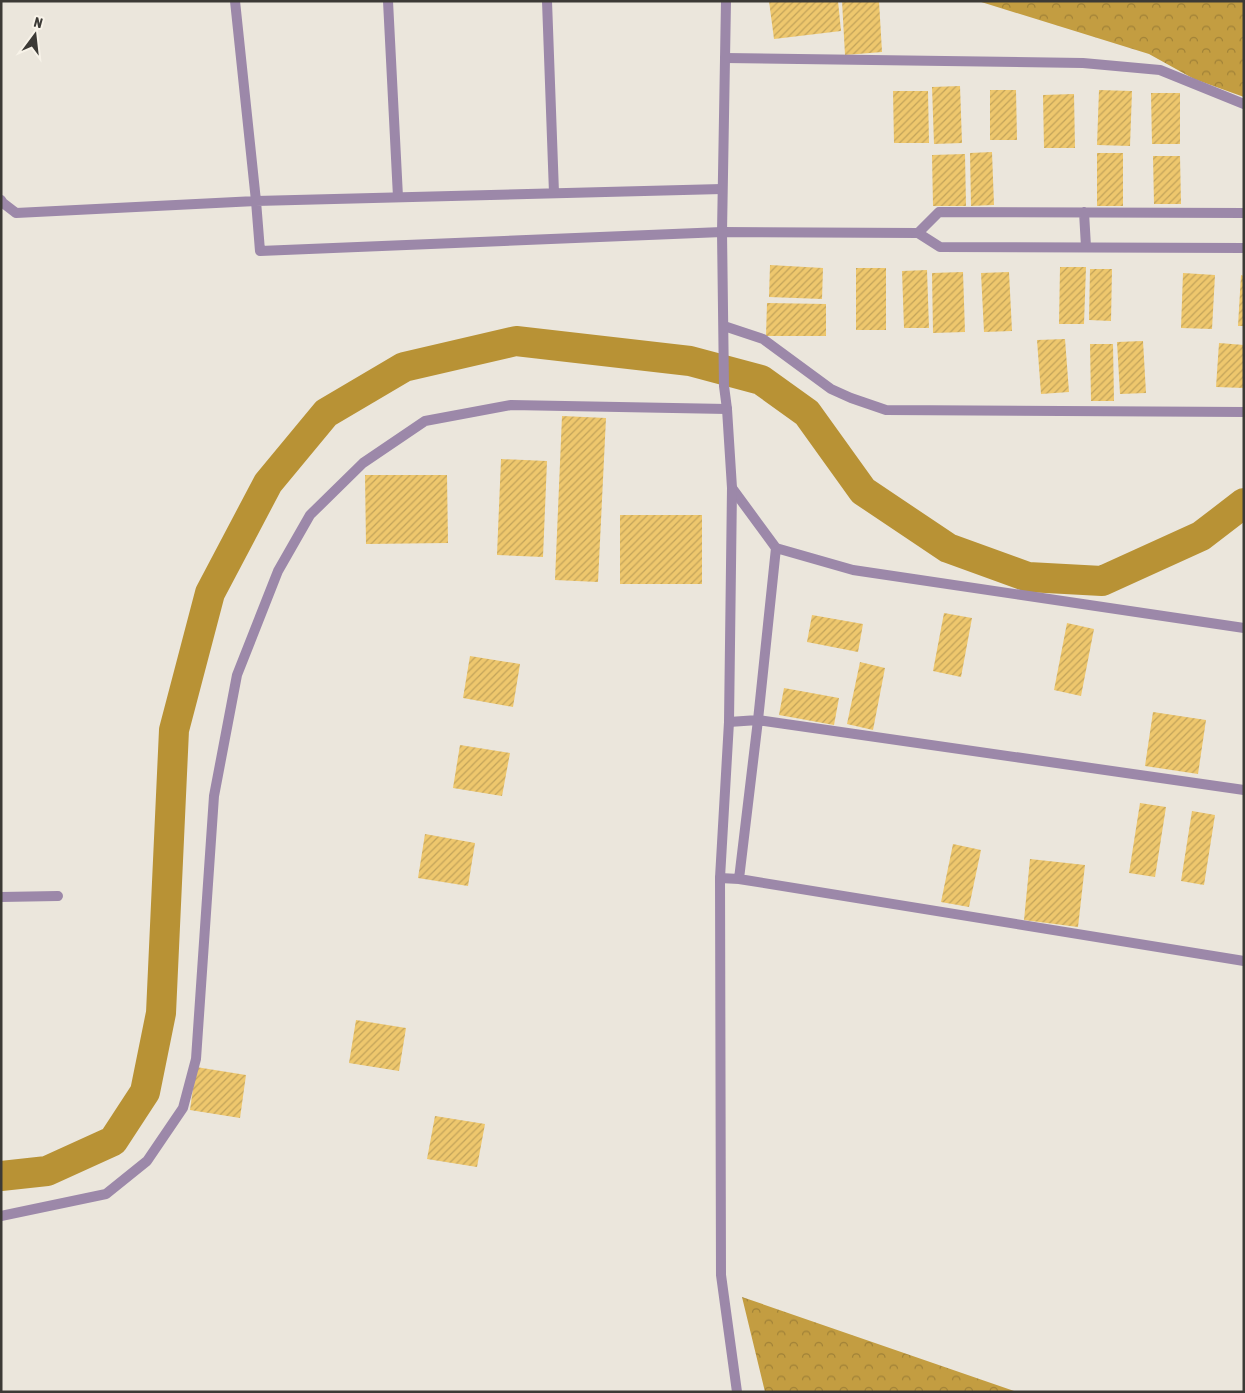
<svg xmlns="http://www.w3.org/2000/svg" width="1245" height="1393" font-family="'Asap Condensed',sans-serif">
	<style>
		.forest { fill: url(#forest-crowns) }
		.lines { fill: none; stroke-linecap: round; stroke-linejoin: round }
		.canal { stroke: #b89235; stroke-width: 30 }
		.building { fill: url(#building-hatch) }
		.service { stroke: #9c88a9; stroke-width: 10 }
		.minor { stroke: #9c88a9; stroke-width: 10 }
		.tertiary { stroke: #9c88a9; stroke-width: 10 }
	</style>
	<defs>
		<pattern id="forest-crowns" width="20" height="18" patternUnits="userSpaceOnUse" patternTransform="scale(1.25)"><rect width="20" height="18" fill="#c39d41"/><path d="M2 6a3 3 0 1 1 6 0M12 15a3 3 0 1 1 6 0" fill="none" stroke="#a08137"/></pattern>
		<pattern id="building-hatch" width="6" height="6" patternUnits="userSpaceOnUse" patternTransform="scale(1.25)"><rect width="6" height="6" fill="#eec76d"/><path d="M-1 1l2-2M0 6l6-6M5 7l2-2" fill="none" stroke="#c2a35a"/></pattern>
	</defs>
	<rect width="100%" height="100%" fill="#ebe6dc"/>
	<path class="forest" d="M978,1H1244V97L1194,79L1149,54Z
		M742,1297L1017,1392H765Z"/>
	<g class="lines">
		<path class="canal" d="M1,1176L47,1171L113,1141L145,1092L161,1013L174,730L210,593L268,483L326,413L404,367L516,341L690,361L761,380L807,413L863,491L948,548L1028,577L1102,581L1201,536L1244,503"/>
	</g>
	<path class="building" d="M769,1H838L841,31L774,39Z
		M842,1H879L882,52L845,55Z
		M960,86L962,143L934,144L932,87Z
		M990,90H1016L1017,140H990Z
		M1099,90L1132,91L1130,146L1097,145Z
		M893,91H928L929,143H894Z
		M1151,93H1180V144H1152Z
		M1074,94L1075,148H1044L1043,95Z
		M992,152L994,205L971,206L970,153Z
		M1097,153H1123V206H1097Z
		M965,154L966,206H933L932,155Z
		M1153,156H1180L1181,204H1154Z
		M770,265L823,268L822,299L769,297Z
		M1060,267H1086L1084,324H1059Z
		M856,268H886V330H856Z
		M1090,269H1112L1111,321L1089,320Z
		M927,270L929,328H904L902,271Z
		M963,272L965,332L933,333L932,273Z
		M1009,272L1012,331L984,332L981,273Z
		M1183,273L1215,275L1212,329L1181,328Z
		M1241,275L1244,276V326H1238Z
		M767,303L826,304V336H766Z
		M1065,339L1069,392L1041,394L1037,340Z
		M1143,341L1146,393L1120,394L1117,342Z
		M1219,343L1244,345V388L1216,387Z
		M1090,344H1113L1114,401H1091Z
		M562,416L606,418L598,582L555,580Z
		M501,459L547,461L543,557L497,555Z
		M365,475H447L448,543L366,544Z
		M620,515H702V584H620Z
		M944,613L972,618L961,677L933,671Z
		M812,615L863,624L858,652L807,642Z
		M1067,623L1094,629L1081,696L1054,690Z
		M470,656L520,664L513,707L463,698Z
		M860,662L885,668L873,730L847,724Z
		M784,688L839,698L834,725L779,715Z
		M1153,712L1206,720L1198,774L1145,766Z
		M460,745L510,753L502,796L453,788Z
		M1140,803L1166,807L1155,877L1129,873Z
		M1192,811L1215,815L1204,885L1181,881Z
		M425,834L475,843L468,886L418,878Z
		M953,844L981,850L969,907L941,902Z
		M1030,859L1085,865L1078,927L1024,920Z
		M356,1020L406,1028L399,1071L349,1063Z
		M196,1067L246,1075L240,1118L190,1110Z
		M435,1116L485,1124L477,1167L427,1159Z"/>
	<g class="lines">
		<path class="service" d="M1,1216L106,1194L147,1161L183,1108L196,1059L214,796L237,675L278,571L310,515L363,463L425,421L511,405L727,409"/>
		<path class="minor" d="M235,1L256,201L260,251L722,232L918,233L940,247L1244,248
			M388,1L398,197
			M547,1L554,193
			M725,58L1083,63L1160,70L1244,104
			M1,200L3,203L16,213L256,201L722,189
			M1084,212L1086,247
			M918,233L939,212L1244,213
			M724,326L763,339L831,389L851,398L886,410L1244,412
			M732,488L776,548L853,570L1244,628
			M729,722L758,720L1244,790
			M720,878L739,879L1244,961
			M739,879L758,720L776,548
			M1,897L58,896"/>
		<path class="tertiary" d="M726,1L722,232L724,386L727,409L732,488L729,722L720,878L721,1275L737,1392"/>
	</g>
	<rect width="1245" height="1393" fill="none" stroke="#3c3a36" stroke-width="5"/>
	<g transform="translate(35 35) rotate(15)" stroke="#f8f3e9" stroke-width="4" paint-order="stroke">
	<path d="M0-4L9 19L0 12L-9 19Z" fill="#3c3a36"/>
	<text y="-8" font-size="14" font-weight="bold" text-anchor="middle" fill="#3c3a36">N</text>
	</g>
</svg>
